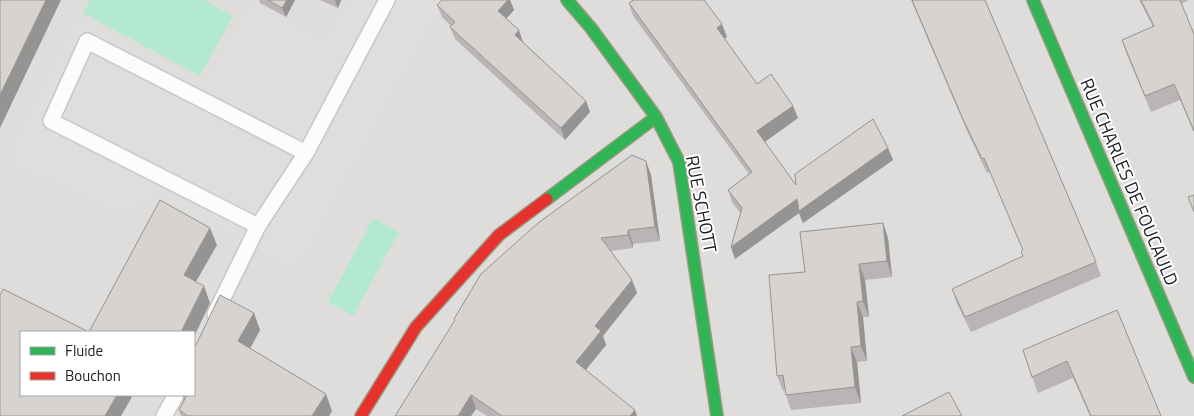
<svg xmlns="http://www.w3.org/2000/svg" width="1194" height="416" font-family="'Titillium Web',sans-serif">
	<style>
		.residential { fill: #dfdddb; fill-rule: evenodd }
		.pitch { fill: #b4e9d1 }
		.parking { fill: #e0dedd }
		.lines { fill: none; stroke-linecap: round; stroke-linejoin: round }
		.lane-casing { stroke: #c8c7c6; stroke-width: 18 }
		.fast-casing { stroke: #9a9a80; stroke-width: 14 }
		.jam-casing { stroke: #9a9a80; stroke-width: 14 }
		.lane { stroke: #fdfcfc; stroke-width: 15 }
		.fast { stroke: #30b455; stroke-width: 11 }
		.jam { stroke: #e5322d; stroke-width: 11 }
		.wall { fill: #b8b5b4 }
		.shaded-wall { fill: #969492 }
		.building { fill: #d6d3d1; stroke: #969492 }
		.labels { text-anchor: middle; stroke-width: 4; stroke-linejoin: round; paint-order: stroke }
		.street-label { font-size: 18px; fill: #212121; stroke: #fff }
	</style>
	<rect width="100%" height="100%" fill="#f0edea"/>
	<path class="residential" d="M0,0H1194V416H0ZM21,332H194V395H21Z"/>
	<path class="pitch" d="M90,0H204L233,16L200,76L83,13Z
		M373,218L399,232L353,316L328,302Z"/>
	<path class="parking" d="M350,0H443L296,268L160,195L121,212L9,161L78,16L204,84L250,2L326,43Z"/>
	<g class="lines">
		<g class="lane-casing">
			<path id="lane" d="M258,226L51,121L87,41L306,153
				M215,314L258,226L306,153L387,0
				M164,416L176,395"/>
		</g>
		<g class="fast-casing">
			<path id="fast" d="M567,0L591,28L656,117L679,162L717,416
				M1033,0L1194,377
				M547,199L656,117"/>
		</g>
		<g class="jam-casing">
			<path id="jam" d="M361,416L416,327L499,235L547,199"/>
		</g>
		<use href="#lane" class="lane"/>
		<use href="#fast" class="fast"/>
		<use href="#jam" class="jam"/>
	</g>
	<path class="wall" d="M259,0H295L286,17L260,3Z
		M320,0H341L338,8Z
		M442,0H510L514,10L506,19L523,42L586,101L590,112L565,140L455,39L450,27L451,26L442,17L437,5Z
		M631,0H704L727,37L724,38L757,84L793,106L798,118L764,142L796,185L888,148L893,160L803,223L799,213L735,259L740,213L732,202L728,190L749,174L633,16L629,3L632,1Z
		M911,0H985L1096,262L1101,276L971,332L957,304L952,289L1023,256V251L990,172L987,173L967,131Z
		M1139,0H1189L1181,4L1194,34V133L1180,100L1151,112L1127,55L1122,40L1153,27Z
		M646,161L651,175L660,241L633,244V248L611,251L632,280L637,293L603,336L606,345L585,370L637,416H487L476,409L471,416H395L455,321L454,319Z
		M883,223L888,238L892,277L865,280L869,317H863L867,361L857,362L861,403L791,410L786,395L785,391H783L777,376Z
		M1117,310L1161,416H1090L1073,378L1038,393L1032,377Z
		M254,313L260,330L250,348L332,411L329,416H181L179,410L184,401L182,395H194Z"/>
	<path class="shaded-wall" d="M46,0H61L0,128V95Z
		M287,0H295L286,17L282,8Z
		M335,0H341L338,8Z
		M508,0H510L514,10L502,23L498,11Z
		M722,24L727,37L722,40L717,28Z
		M519,30L523,42L515,35Z
		M586,101L590,112L565,140L561,128Z
		M793,106L798,118L762,144L757,131Z
		M888,148L893,160L803,223L799,213L735,259L731,247L797,199Z
		M646,161L651,175L660,241L655,227Z
		M883,223L888,238L892,277L887,261Z
		M210,228L217,245L190,292L184,275Z
		M628,230L633,244V248L628,235Z
		M859,264L865,280L869,317L863,301Z
		M632,280L637,293L603,336L606,345L581,376L576,362L595,326Z
		M204,286L210,303L194,337V332H181Z
		M857,302L863,317L867,361L861,346Z
		M254,313L260,330L245,358L238,341Z
		M851,347L857,362L861,403L855,387Z
		M326,394L332,411L329,416H312Z
		M117,395H133L121,416H105Z
		M471,395L476,409L471,416H458Z
		M635,410L637,416H630Z"/>
	<path class="building" d="M0,0H46L0,95Z
		M268,0H287L282,8Z
		M442,0H508L498,11L519,30L515,35L586,101L561,128L450,27L455,22L437,5Z
		M634,0H704L722,24L717,28L757,84L771,74L793,106L757,131L796,185L795,174L873,119L888,148L799,211L797,199L731,247L742,208L728,190L752,172L629,3Z
		M912,0H985L1096,262L965,317L952,289L1023,256L1021,252L1023,250L984,158L982,159L962,117Z
		M1141,0H1180L1194,34V131L1174,84L1145,96L1122,40L1154,26Z
		M632,155L646,161L655,227L628,230V235L601,238L632,280L595,326L601,331L576,362L635,410L630,416H502L471,395L458,416H395L455,320L454,319L481,274L538,223Z
		M1194,195V212L1188,197Z
		M160,200L210,228L184,275L204,286L181,332H89Z
		M883,223L887,261L859,264L863,301L857,302L861,346L851,347L855,387L786,395L783,375L777,376L769,275L805,272L800,232Z
		M3,289L87,331L86,332H21V395H117L105,416H0V295Z
		M220,295L254,313L238,341L326,394L312,416H188L179,410L187,395H194V346L196,345Z
		M1117,310L1161,416H1091L1067,361L1032,377L1023,350Z
		M949,392L962,416H902Z"/>
	<g class="labels">
		<g class="street-label">
			<text transform="translate(1129 182) rotate(67)" y="6">RUE CHARLES DE FOUCAULD</text>
			<text transform="translate(701 204) rotate(79)" y="6">RUE SCHOTT</text>
		</g>
	</g>
	<rect x="20" y="331" width="175" height="65" fill="#ffffff" stroke="#a6a6a6"/>
	<rect x="30" y="347" width="25" height="8" fill="#30b455" stroke="#a6a6a6"/>
	<text x="65" y="356" font-size="15" fill="#212121">Fluide</text>
	<rect x="30" y="372" width="25" height="8" fill="#e5322d" stroke="#a6a6a6"/>
	<text x="65" y="381" font-size="15" fill="#212121">Bouchon</text>
</svg>
